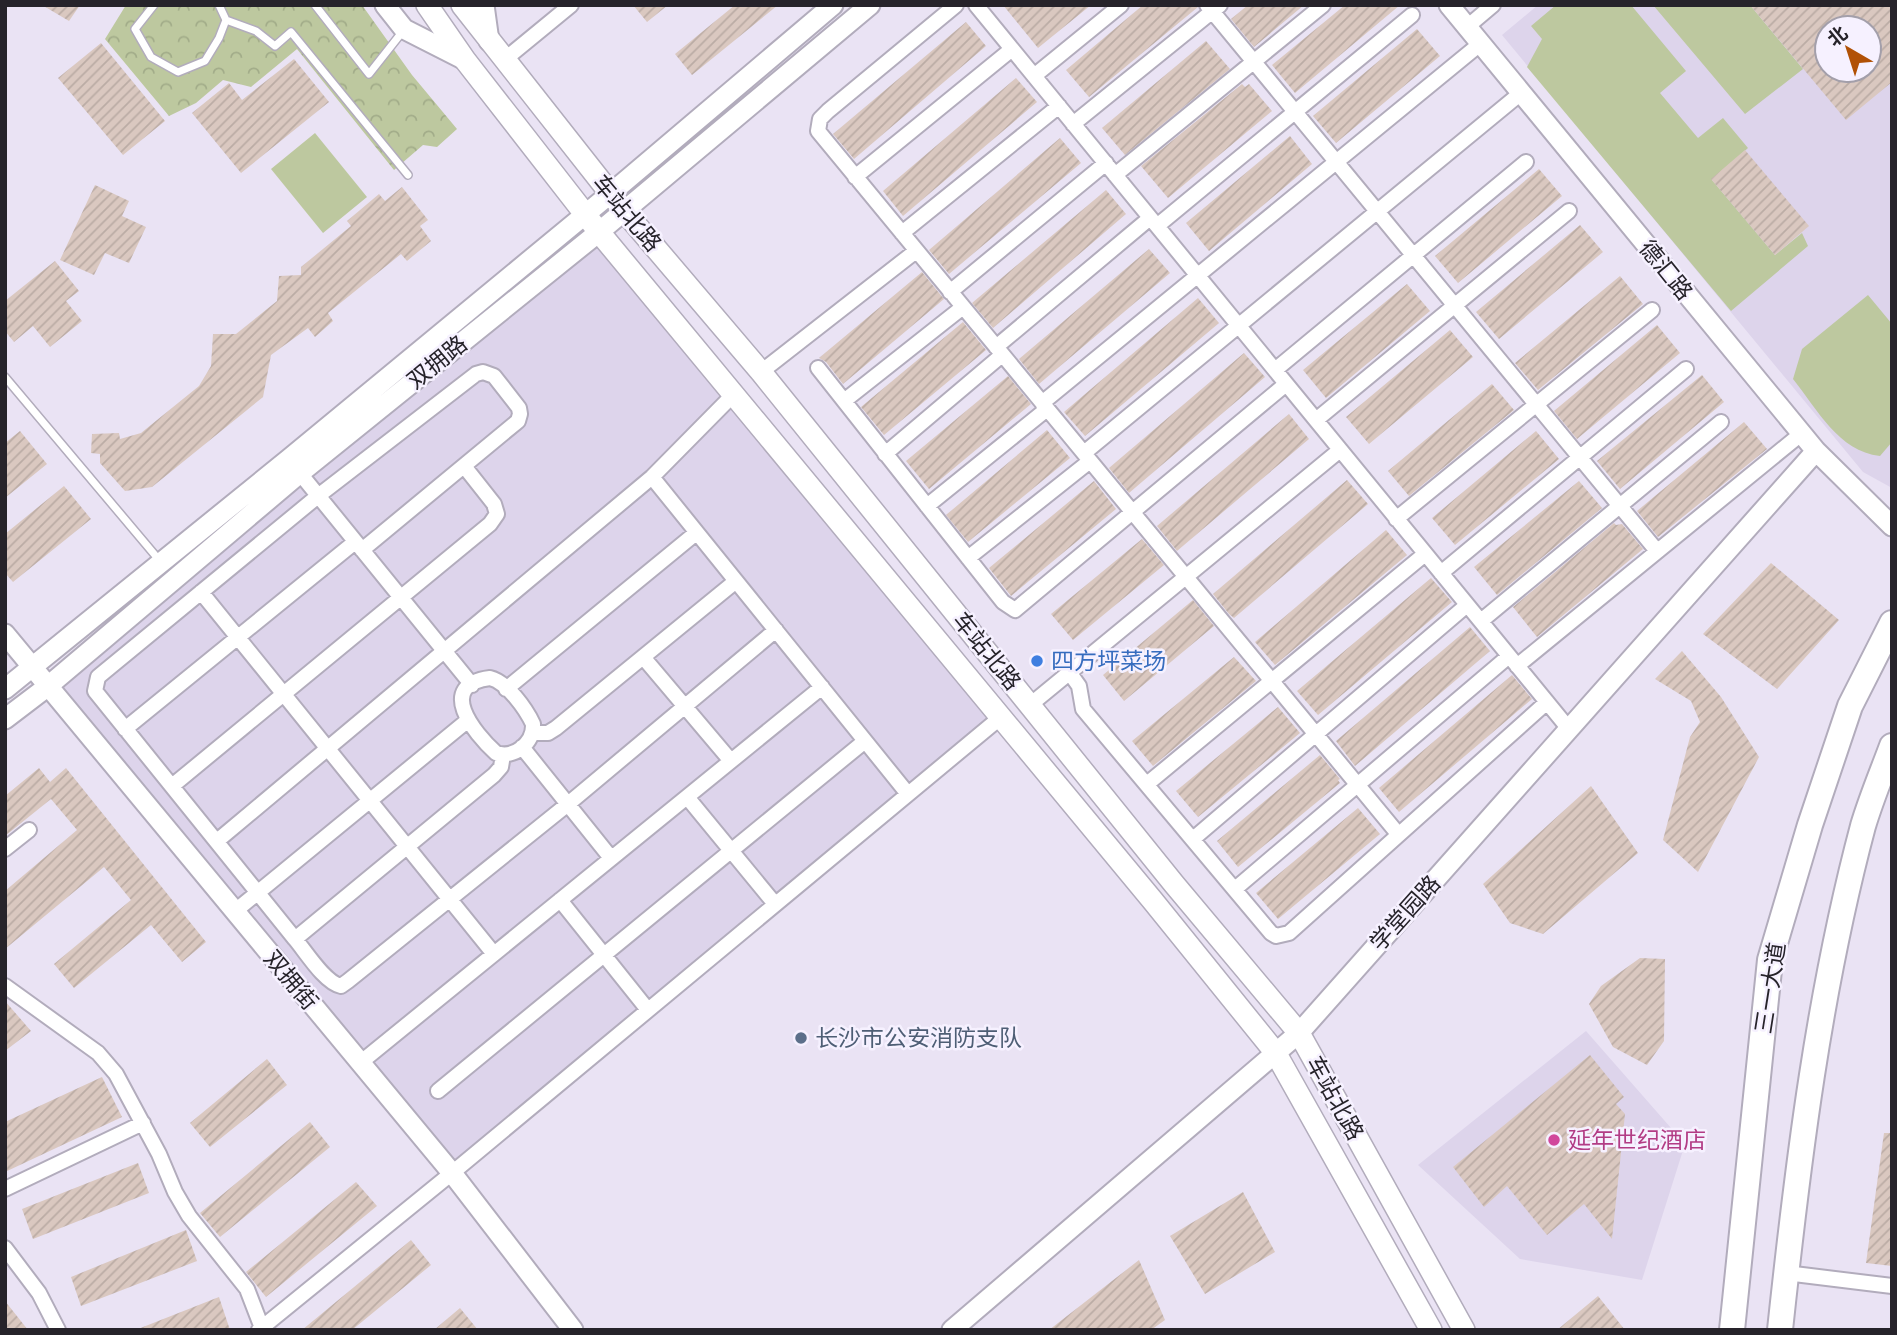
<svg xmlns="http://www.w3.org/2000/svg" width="1897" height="1335" font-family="'Noto Serif','Noto Sans SC',serif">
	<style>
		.built { fill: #ddd4eb; fill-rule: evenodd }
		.green { fill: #bdc89f }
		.park { fill: url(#park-crowns) }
		.building { fill: url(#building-hatch); fill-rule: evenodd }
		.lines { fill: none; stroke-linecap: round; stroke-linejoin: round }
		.lane-casing { stroke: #b2acbc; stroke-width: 10 }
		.street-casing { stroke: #b2acbc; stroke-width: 18 }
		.secondary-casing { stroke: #b2acbc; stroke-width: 23 }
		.primary-casing { stroke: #b2acbc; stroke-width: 24 }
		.highway-casing { stroke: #b2acbc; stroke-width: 28 }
		.lane { stroke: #fff; stroke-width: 7 }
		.street { stroke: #fff; stroke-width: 14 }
		.secondary { stroke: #fff; stroke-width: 19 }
		.primary { stroke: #fff; stroke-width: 21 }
		.highway { stroke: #fff; stroke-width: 24 }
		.shop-dot { fill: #3f7fe0; stroke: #f6f1ff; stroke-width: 2.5 }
		.service-dot { fill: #5c6f8a; stroke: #f6f1ff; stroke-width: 2.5 }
		.hotel-dot { fill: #d1479c; stroke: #f6f1ff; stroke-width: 2.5 }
		.labels { text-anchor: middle; stroke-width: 5; stroke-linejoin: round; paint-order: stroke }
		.street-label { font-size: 23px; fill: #26232a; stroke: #f6f1ff }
		.shop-label { font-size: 23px; fill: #366cbe; stroke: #f6f1ff; text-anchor: start }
		.service-label { font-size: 23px; fill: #4e5e75; stroke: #f6f1ff; text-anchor: start }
		.hotel-label { font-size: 23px; fill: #b23c85; stroke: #f6f1ff; text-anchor: start }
	</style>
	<defs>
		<pattern id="park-crowns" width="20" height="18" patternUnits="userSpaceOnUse" patternTransform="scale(1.75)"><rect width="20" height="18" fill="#bdc89f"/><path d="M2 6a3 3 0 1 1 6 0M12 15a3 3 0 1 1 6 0" fill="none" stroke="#a2ac89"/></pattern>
		<pattern id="building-hatch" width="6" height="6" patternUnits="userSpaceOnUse" patternTransform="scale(1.75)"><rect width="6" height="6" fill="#dac8c0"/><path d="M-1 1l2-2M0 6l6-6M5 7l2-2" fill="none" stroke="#bbaca5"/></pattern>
	</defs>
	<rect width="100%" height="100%" fill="#eae3f4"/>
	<path class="built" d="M1538,5H1892V488L1863,472L1502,35ZM1827,28H1869V70H1827Z
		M599,232L1001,717L452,1173L47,687Z
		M1586,1031L1685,1144L1642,1280L1520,1259L1418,1165Z"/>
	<path class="green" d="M1556,5H1631L1686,71L1660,93L1698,138L1723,118L1748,148L1712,180L1775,255L1802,233L1808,246L1731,311L1527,67L1542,39L1531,26Z
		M1653,5H1750L1803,69L1745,114Z
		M315,133L367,197L323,233L271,169Z
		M1868,295L1892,324V442L1880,456C1838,451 1818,410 1793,379L1802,349Z"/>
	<path class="park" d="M126,5H362L412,75L457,129L437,147L423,145L394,170L297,49L251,87L223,80L196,103L169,116L105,39Z"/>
	<path class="building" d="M42,5H80L69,21Z
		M633,5H668L647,22Z
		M735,5H778L692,75L675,54Z
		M1003,5H1091L1038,48Z
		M1143,5L1198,7L1089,97L1066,70Z
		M1248,5H1304L1254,47L1231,19Z
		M1345,5H1400L1295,93L1272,65Z
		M1750,5H1892V82L1846,120ZM1827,28H1869V70H1827Z
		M966,22L986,46L854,159L833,134Z
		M1417,29L1440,56L1336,143L1313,116Z
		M1206,41L1230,69L1125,155L1102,128Z
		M101,43L165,121L123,155L58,78Z
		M294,59L329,102L241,173L192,113L229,83L242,100Z
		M1016,78L1037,102L903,216L883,191Z
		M1242,84L1245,87L1249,84L1272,111L1168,198L1141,166Z
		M1290,136L1312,164L1209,251L1186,223Z
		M1060,138L1081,163L949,274L929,250Z
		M1745,150L1809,226L1775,255L1711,179Z
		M1539,169L1562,196L1458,283L1435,256Z
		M95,185L129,201L122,216L146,227L129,263L105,253L94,275L60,260Z
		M402,187L428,220L420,226L431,241L407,261L401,254L328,313L333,321L315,337L308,328L271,355L263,397L152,487L125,491L100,463V454L91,453L92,434L119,433L120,439L141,433L199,386L211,366L213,334H236L277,301L279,276L301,275V267L351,226L347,221L379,194L385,201Z
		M1106,190L1126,214L993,328L972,303Z
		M1580,225L1603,252L1499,339L1476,312Z
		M1149,249L1170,273L1039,384L1019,359Z
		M55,261L79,291L66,301L82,321L50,347L33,326L14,342L5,331V301Z
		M922,272L944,299L843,384L826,362L819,358Z
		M1620,276L1643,304L1538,390L1515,363Z
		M1407,284L1430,311L1326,398L1303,370Z
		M1198,298L1219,323L1085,436L1064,412Z
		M963,322L986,350L884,435L861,407Z
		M1657,325L1680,353L1577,439L1554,411Z
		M1450,330L1473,357L1369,444L1346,417Z
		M1244,353L1265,377L1129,493L1109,468Z
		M1702,375L1724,402L1620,489L1597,461Z
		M1008,376L1031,404L929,489L906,461Z
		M1492,384L1514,410L1409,496L1388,471Z
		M1289,414L1309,439L1177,551L1157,526Z
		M1744,422L1767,449L1658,537L1637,511Z
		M1047,430L1070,458L968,542L946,515Z
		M20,431L47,464L5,498V443Z
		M1536,431L1559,459L1455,545L1432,518Z
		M1347,480L1368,504L1234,618L1229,614L1213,594Z
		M1094,481L1116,509L1011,596L989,568Z
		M1579,481L1602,508L1497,595L1474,567Z
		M64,486L91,519L13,582L5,573V534Z
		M1614,523L1616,525L1622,524L1643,549L1537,637L1513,607Z
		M1386,530L1407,555L1275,665L1255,642Z
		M1142,539L1164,565L1073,640L1051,614Z
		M1771,563L1839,620L1777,689L1703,634Z
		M1431,578L1452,602L1318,715L1297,691Z
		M1193,600L1214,626L1124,701L1103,675Z
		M1470,627L1490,651L1355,766L1336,741Z
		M1682,651L1721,697L1759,757L1698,872L1663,840L1690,737L1700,722L1691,701L1655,679Z
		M1234,657L1256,681L1153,766L1132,741Z
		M1512,675L1532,699L1399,812L1379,788Z
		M1278,707L1300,733L1198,817L1176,791Z
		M1320,755L1340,779L1338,780L1340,783L1238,867L1217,841Z
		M39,768L50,782L66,768L206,942L182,962L151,925L74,988L54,964L131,900L104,867L5,949V891L77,830L51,799L5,836V796Z
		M1591,786L1638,853L1543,934L1510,923L1483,884Z
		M1358,808L1380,834L1278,919L1256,893Z
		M1640,958L1665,959L1664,1041L1647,1065L1613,1047L1589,1004L1601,986Z
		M5,1001L31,1031L5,1051Z
		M1590,1055L1624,1097L1616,1104L1625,1114L1612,1239L1584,1204L1547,1235L1507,1186L1484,1207L1453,1167Z
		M267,1059L287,1085L210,1147L190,1123Z
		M102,1077L122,1117L5,1172V1122Z
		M310,1122L330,1147L220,1237L200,1213Z
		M1884,1133H1892V1266L1866,1263Z
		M138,1163L149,1193L33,1239L22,1209Z
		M356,1182L377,1206L266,1297L246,1272Z
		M1243,1192L1275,1252L1205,1294L1170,1236Z
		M186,1230L197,1261L81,1306L71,1277Z
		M411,1240L431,1265L352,1330H302Z
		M1139,1260L1165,1320L1151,1330H1049Z
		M1598,1296L1625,1330H1557Z
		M219,1297L230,1330H138V1329Z
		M5,1301L28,1330H5Z
		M460,1308L478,1330H434Z"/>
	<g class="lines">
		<g class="lane-casing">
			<path id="lane" d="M154,5L135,29L151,57L178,72L205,61L219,38L226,20L256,31L275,46L291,32L408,175
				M219,5L226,20
				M315,5L369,74L403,31
				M5,377L160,561"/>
		</g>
		<g class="street-casing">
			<path id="street" d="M956,5L828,111L820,119L818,131L1394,829
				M976,5L1569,729
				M1207,5L1657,551
				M1467,27L1493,5
				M504,60L571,5
				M1034,76L1121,5
				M1073,124L1220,5
				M1115,175L1323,5
				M855,177L1012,49
				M1157,226L1412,15
				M902,233L1059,106
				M950,292L1106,163
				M996,347L1150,218
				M818,368L1003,602L1015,610L1286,384
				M1275,370L1526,162
				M761,372L916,251
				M844,401L963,307
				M1042,403L1480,44
				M1316,420L1569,211
				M1084,453L1521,93
				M885,454L1002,355
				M294,466L472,685
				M652,477L908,794
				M927,506L1047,409
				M1396,519L1652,310
				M362,550L518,421L520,414L519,408L494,376L483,372L476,374L318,496L104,672L98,677L95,691L295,939C306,952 325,983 341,986L348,981L568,804L776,630
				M968,558L1090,461
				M1441,573L1686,369
				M201,592L494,954
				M1481,621L1721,422
				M643,657L731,761
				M1517,666L1801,434
				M1069,672L1079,686L1083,709L1271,933L1276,936L1289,933L1547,702
				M490,678C507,682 526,709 533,724C534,743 514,759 496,753C474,733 435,685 490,678Z
				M506,689L696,533
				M1030,705L1340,450
				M125,729L355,542
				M532,733H548L556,728L736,581
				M522,747L611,858
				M1147,784L1425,554
				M172,786L490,524L497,514L494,504L464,466
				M687,797L775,904
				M1193,839L1467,605
				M217,841L652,477L733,395
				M5,849L29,830
				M1235,889L1509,656
				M560,900L648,1010
				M234,912L467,721
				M295,939L494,775L501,767L503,755
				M5,986L98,1053L116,1074L159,1154L175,1192L189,1216L247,1289L262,1328
				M360,1063L822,687
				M438,1091L865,741
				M5,1189L143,1123
				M5,1248L39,1293L58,1330
				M1786,1273L1892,1286
				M259,1330L452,1173L1001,717"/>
		</g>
		<g class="secondary-casing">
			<path id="secondary" d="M385,5L404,29L465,60
				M484,5L489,41
				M1449,5L1816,451L1892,526
				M5,634L452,1173L573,1330
				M5,689L289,459L610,194L833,5
				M5,719L47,687L300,473L599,232L870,5
				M952,1330L1299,1033L1816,451"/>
		</g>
		<g class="primary-casing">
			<path id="primary" d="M427,5L465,60L599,232L1153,901L1275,1052L1431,1330
				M462,5L625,212L761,372L1174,884L1299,1033L1464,1330"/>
		</g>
		<g class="highway-casing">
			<path id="highway" d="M1732,1330L1770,960L1810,825L1850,706L1892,623
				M1780,1330C1798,1161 1819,991 1863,826C1871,799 1882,773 1892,746"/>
		</g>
		<use href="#lane" class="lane"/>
		<use href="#street" class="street"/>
		<use href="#secondary" class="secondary"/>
		<use href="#primary" class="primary"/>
		<use href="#highway" class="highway"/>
	</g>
	<circle class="shop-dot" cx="1037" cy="661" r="7"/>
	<circle class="service-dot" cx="801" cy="1038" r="7"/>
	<circle class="hotel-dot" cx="1554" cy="1140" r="7"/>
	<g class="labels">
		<g class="street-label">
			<text transform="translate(627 213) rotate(50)" y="8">车站北路</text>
			<text transform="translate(1666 270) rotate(51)" y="8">德汇路</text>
			<text transform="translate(437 362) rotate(-39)" y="8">双拥路</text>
			<text transform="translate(987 651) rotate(51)" y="8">车站北路</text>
			<text transform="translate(1405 913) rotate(-48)" y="8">学堂园路</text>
			<text transform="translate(291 980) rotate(50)" y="8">双拥街</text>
			<text transform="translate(1770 988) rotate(-81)" y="8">三一大道</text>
			<text transform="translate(1335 1098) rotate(61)" y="8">车站北路</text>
		</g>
		<g class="shop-label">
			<text x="1051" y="669">四方坪菜场</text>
		</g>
		<g class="service-label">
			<text x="815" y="1046">长沙市公安消防支队</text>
		</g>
		<g class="hotel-label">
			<text x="1568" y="1148">延年世纪酒店</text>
		</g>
	</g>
	<rect width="1897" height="1335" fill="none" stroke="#26232a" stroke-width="14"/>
	<g transform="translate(1848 49) rotate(321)"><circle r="33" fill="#f6f1ff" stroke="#a39faa" stroke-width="2"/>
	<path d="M0-5L12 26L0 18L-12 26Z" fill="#b15106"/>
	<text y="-10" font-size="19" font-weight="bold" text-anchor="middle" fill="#26232a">北</text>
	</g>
</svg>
